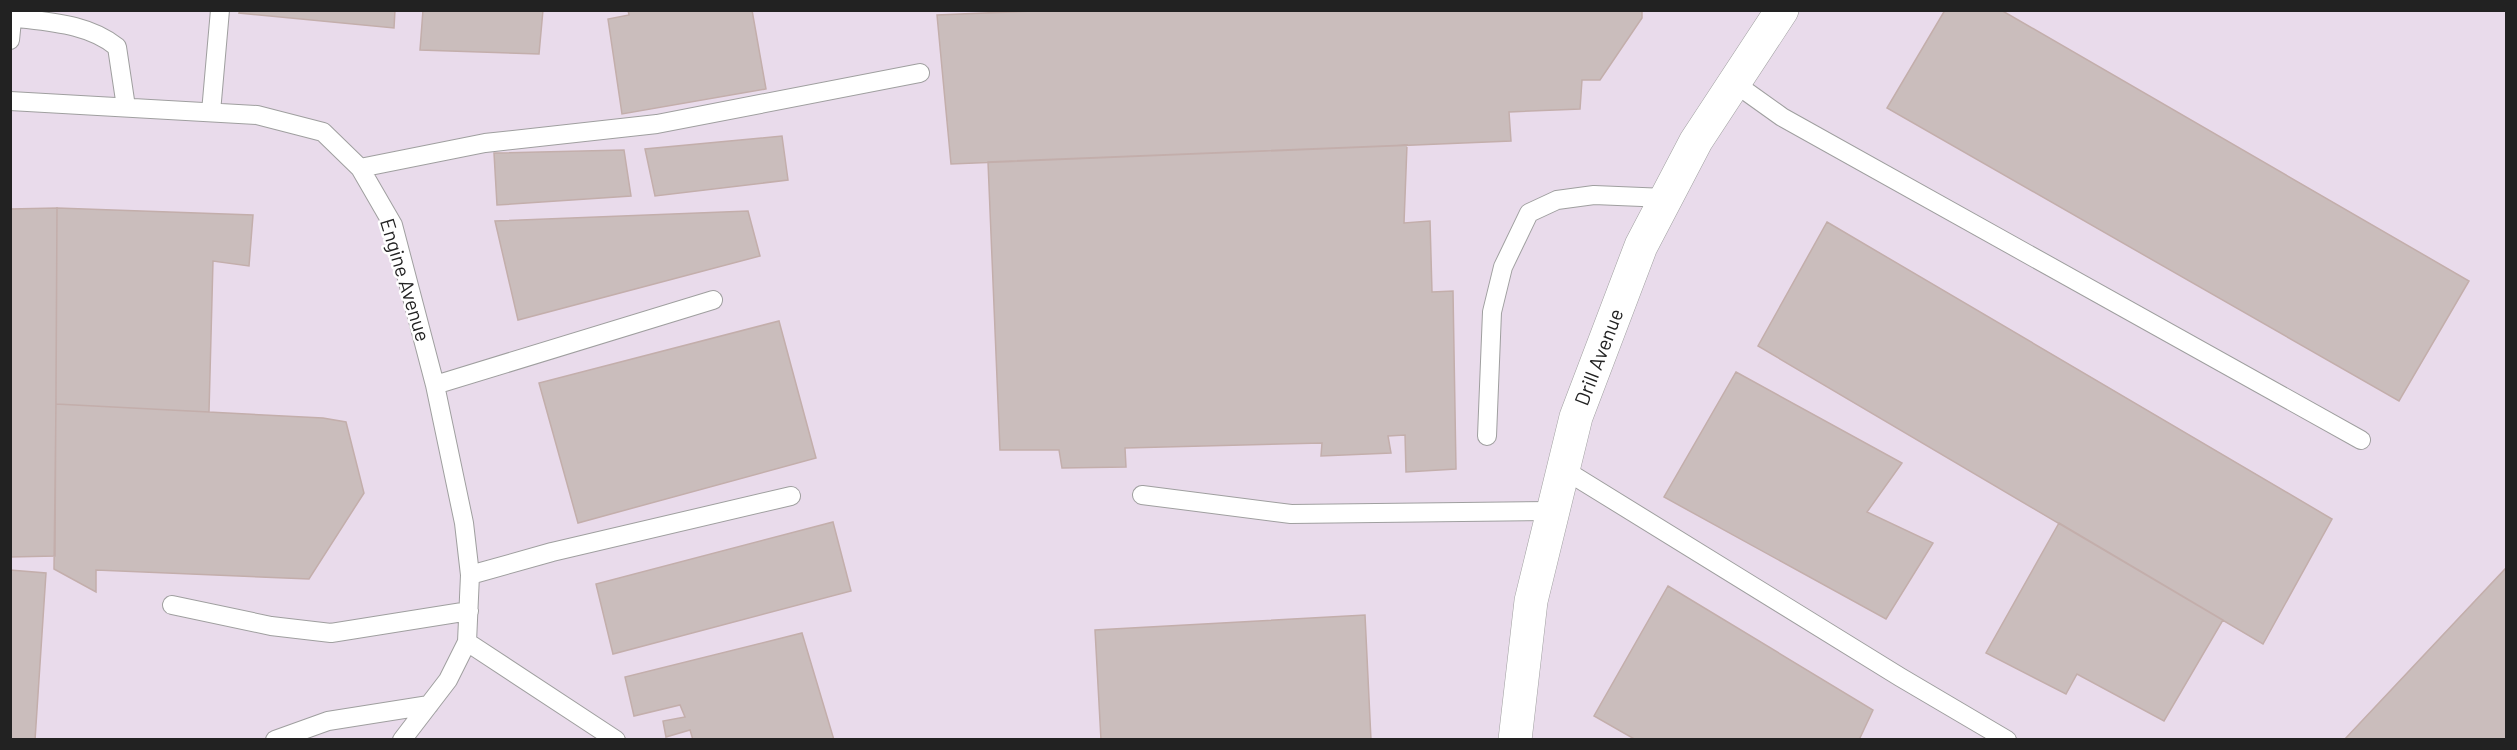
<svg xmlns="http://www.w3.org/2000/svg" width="2517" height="750" font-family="Barlow,sans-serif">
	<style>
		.industrial { fill: #e9dbeb }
		.building { fill: #cabdbc; stroke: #c3aeab; stroke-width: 1.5 }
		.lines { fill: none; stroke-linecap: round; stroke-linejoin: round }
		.service-casing { stroke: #9f9f9f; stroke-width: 20 }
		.minor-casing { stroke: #9f9f9f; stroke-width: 34 }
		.service { stroke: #fff; stroke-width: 18 }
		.minor { stroke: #fff; stroke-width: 33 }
		.labels { text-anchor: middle; stroke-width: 5; stroke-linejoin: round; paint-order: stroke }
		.street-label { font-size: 20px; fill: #222; stroke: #fff }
	</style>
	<rect width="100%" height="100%" fill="#f2ece9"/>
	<path class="industrial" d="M11,11H2506V739H11Z"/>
	<path class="building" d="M240,10H395L394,28L239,13Z
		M423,10H543L539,54L420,50Z
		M628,10H752L766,89L622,114L608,19L629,15Z
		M1057,10H1642V18L1600,80H1582L1580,109L1509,112L1511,141L951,164L937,15Z
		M1945,10H2001L2469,281L2399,401L1887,108Z
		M782,136L788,180L655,196L645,149Z
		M1407,145L1404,223L1430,221L1432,292L1453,291L1456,469L1406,472L1405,435L1388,436L1391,453L1321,456L1322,443L1125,448L1126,467L1062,468L1059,450H1000L988,162Z
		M624,150L631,196L497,205L494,153Z
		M57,208L253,215L249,266L213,261L209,412L56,404Z
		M57,208L55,556L10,557V209Z
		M748,211L760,256L518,320L495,221Z
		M1827,222L2332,519L2263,644L1758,346Z
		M779,321L816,458L578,523L539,383Z
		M1736,372L1902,463L1867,512L1933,543L1886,619L1664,497Z
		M56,404L323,418L346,422L364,493L309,579L96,570V592L54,569Z
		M833,522L851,591L613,654L596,584Z
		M2059,523L2223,620L2164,721L2077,674L2066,694L1986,653Z
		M2506,568V740H2344Z
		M10,570L46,573L35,740H10Z
		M1668,586L1873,710L1859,740H1636L1594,716Z
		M1365,615L1371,740H1101L1095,630Z
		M802,633L834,740H693L690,730L666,737L663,721L685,717L680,705L634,716L625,677Z"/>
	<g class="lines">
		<g class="service-casing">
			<path id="service" d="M10,17C47,22 88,23 117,47L126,107
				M10,40L13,10
				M1733,82L1782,117L2361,440
				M10,101L257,115L323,132L360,168L393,225L435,385L464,523L470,575L467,642L448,680L402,740
				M211,112L220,10
				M360,168L485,143L657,124L920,73
				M435,385L713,300
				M1487,436L1492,312L1503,267L1529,213L1557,200L1594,195L1666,198
				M1563,469L1900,677L2007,740
				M1142,495L1291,514L1553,511
				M470,575L552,552L791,496
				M172,605L271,626L331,633L469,611
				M467,642L616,740
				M275,740L328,721L429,705"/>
		</g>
		<g class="minor-casing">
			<path id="minor" d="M1515,740L1531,601L1576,417L1641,246L1696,141L1782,10"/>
		</g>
		<use href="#service" class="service"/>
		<use href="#minor" class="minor"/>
	</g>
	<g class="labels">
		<g class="street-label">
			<text transform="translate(405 280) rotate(73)" y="7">Engine Avenue</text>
			<text transform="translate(1599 357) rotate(-69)" y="7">Drill Avenue</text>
		</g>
	</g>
	<rect width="2517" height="750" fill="none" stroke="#222222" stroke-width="24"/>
</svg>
